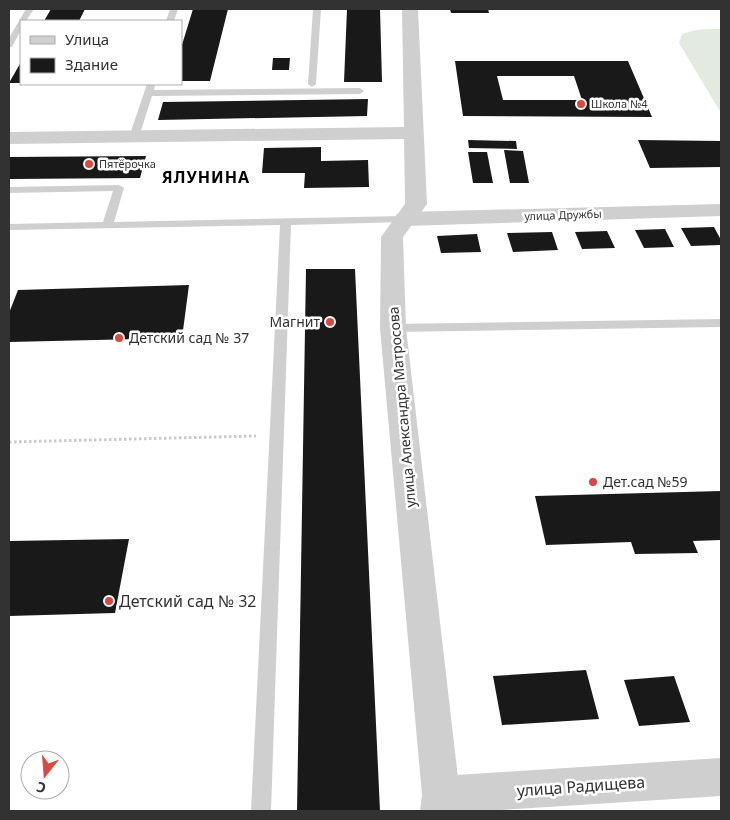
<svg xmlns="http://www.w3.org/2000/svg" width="730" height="820" font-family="'Noto Sans',sans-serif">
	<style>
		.green { fill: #e3eade }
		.building { fill: #191919; fill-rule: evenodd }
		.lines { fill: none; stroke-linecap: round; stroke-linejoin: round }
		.path { stroke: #c9c9c9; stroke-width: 3; stroke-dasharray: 2.5 2.5; stroke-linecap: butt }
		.service { fill: #cfcfcf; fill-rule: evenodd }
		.minor { fill: #cfcfcf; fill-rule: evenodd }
		.tertiary { fill: #cfcfcf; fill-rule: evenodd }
		.poi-dot { fill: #dc4740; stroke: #fff; stroke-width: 2 }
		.labels { text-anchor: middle; stroke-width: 5; stroke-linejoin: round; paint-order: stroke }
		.far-poi-label { font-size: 11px; fill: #323232; stroke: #fff; text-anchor: start }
		.far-street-label { font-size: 11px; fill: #323232; stroke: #fff }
		.poi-label { font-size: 14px; fill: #323232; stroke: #fff; text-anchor: start }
		.street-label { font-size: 14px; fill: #323232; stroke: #fff }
		.far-district-label { font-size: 16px; font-weight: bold; letter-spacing: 1px; fill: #000; stroke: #fff }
		.near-poi-label { font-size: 16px; fill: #323232; stroke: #fff; text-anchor: start }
		.near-street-label { font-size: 16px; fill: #323232; stroke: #fff }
	</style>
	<rect width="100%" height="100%" fill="#fff"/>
	<path class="green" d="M708,29H721V113L679,43L682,34L696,30Z"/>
	<path class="building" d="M51,9H85L79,21H44Z
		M193,9H228L210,81H181V48Z
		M347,9H380L382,82H344Z
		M450,9H488L489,13H451Z
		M273,58H290L289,70H272Z
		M455,61H628L652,117L463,116ZM497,76H574L582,100H503Z
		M21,62V83H9Z
		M368,99L367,116L158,120L163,102Z
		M468,140L516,141L517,149L469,148Z
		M638,140L721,141V167L650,168Z
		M321,147V161L368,160L369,187L304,188L305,173H262L264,148Z
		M504,150L523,151L529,183H510Z
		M468,152H487L493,183H473Z
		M146,156L140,178L9,179V157Z
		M714,227L721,240V245L691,246L681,228Z
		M665,229L674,247L644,248L635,230Z
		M607,231L615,248L582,249L575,232Z
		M552,232L558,250L513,252L507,233Z
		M477,234L481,252L441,253L437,236Z
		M306,269H355L380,811H297Z
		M189,285L182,338L9,342V313L18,290Z
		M721,491V540L693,541L698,553L635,554L631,542L546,545L535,496Z
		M129,539L115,613L9,616V541Z
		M586,670L599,719L502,725L493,676Z
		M674,676L690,722L639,726L624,680Z"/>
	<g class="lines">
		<path class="path" d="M9,442L256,436"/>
		<path class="service" d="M26,9H34L26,21H21V30L12,47H9V38Z
			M170,9H178L174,21H166Z
			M313,9H321L316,84L312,87L308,84Z
			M147,84H155L154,90L360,88L364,91L360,94L152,96L139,137L134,140L131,139L129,137Z
			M119,185L124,188L114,222L405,216L410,219L405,222L291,225L271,811H251L280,225L9,230V224L103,222L113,191L9,193V187Z
			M721,319V327L393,332L387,328L393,324Z"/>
		<path class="minor" d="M721,204V216L405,226L397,224L394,219L397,214L405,212Z
			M721,758V796L485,811H434L427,809L422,795L427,781L441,776Z"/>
		<path class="tertiary" d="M402,9H418L427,204L403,237L406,328L460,795V811H420L422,795L380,328L381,237L405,204L404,139L9,144V132L404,127Z"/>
	</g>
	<g class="poi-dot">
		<circle cx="581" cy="104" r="5"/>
		<circle cx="89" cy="164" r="5"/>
		<circle cx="330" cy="322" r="5"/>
		<circle cx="119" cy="338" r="5"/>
		<circle cx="593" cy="482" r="5"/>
		<circle cx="109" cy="601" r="5"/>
	</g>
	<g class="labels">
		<g class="far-poi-label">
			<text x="591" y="108">Школа №4</text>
			<text x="99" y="168">Пятёрочка</text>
		</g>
		<g class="far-street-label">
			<text transform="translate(563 215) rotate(-2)" y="4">улица Дружбы</text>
		</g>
		<g class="poi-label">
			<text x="320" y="327" text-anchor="end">Магнит</text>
			<text x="129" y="343">Детский сад № 37</text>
			<text x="603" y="487">Дет.сад №59</text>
		</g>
		<g class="street-label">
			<text transform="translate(402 407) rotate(-95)" y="5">улица Александра Матросова</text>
		</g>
		<g class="far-district-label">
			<text x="206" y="183">ЯЛУНИНА</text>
		</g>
		<g class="near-poi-label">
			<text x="119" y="607">Детский сад № 32</text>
		</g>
		<g class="near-street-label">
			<text transform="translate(581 786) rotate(-4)" y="6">улица Радищева</text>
		</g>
	</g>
	<rect width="730" height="820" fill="none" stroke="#323232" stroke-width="20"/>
	<rect x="20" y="20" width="162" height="65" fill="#ffffff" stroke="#adadad"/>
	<rect x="30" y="36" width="25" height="8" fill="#cfcfcf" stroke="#adadad"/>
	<text x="65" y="45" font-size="15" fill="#323232">Улица</text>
	<rect x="30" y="58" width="25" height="15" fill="#191919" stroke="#adadad"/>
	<text x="65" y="70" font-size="15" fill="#323232">Здание</text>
	<g transform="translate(45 775) rotate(197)"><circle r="24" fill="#ffffff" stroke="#adadad"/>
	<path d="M0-4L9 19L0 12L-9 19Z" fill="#dc4740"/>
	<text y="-8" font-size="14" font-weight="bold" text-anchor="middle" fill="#323232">С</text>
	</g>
</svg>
